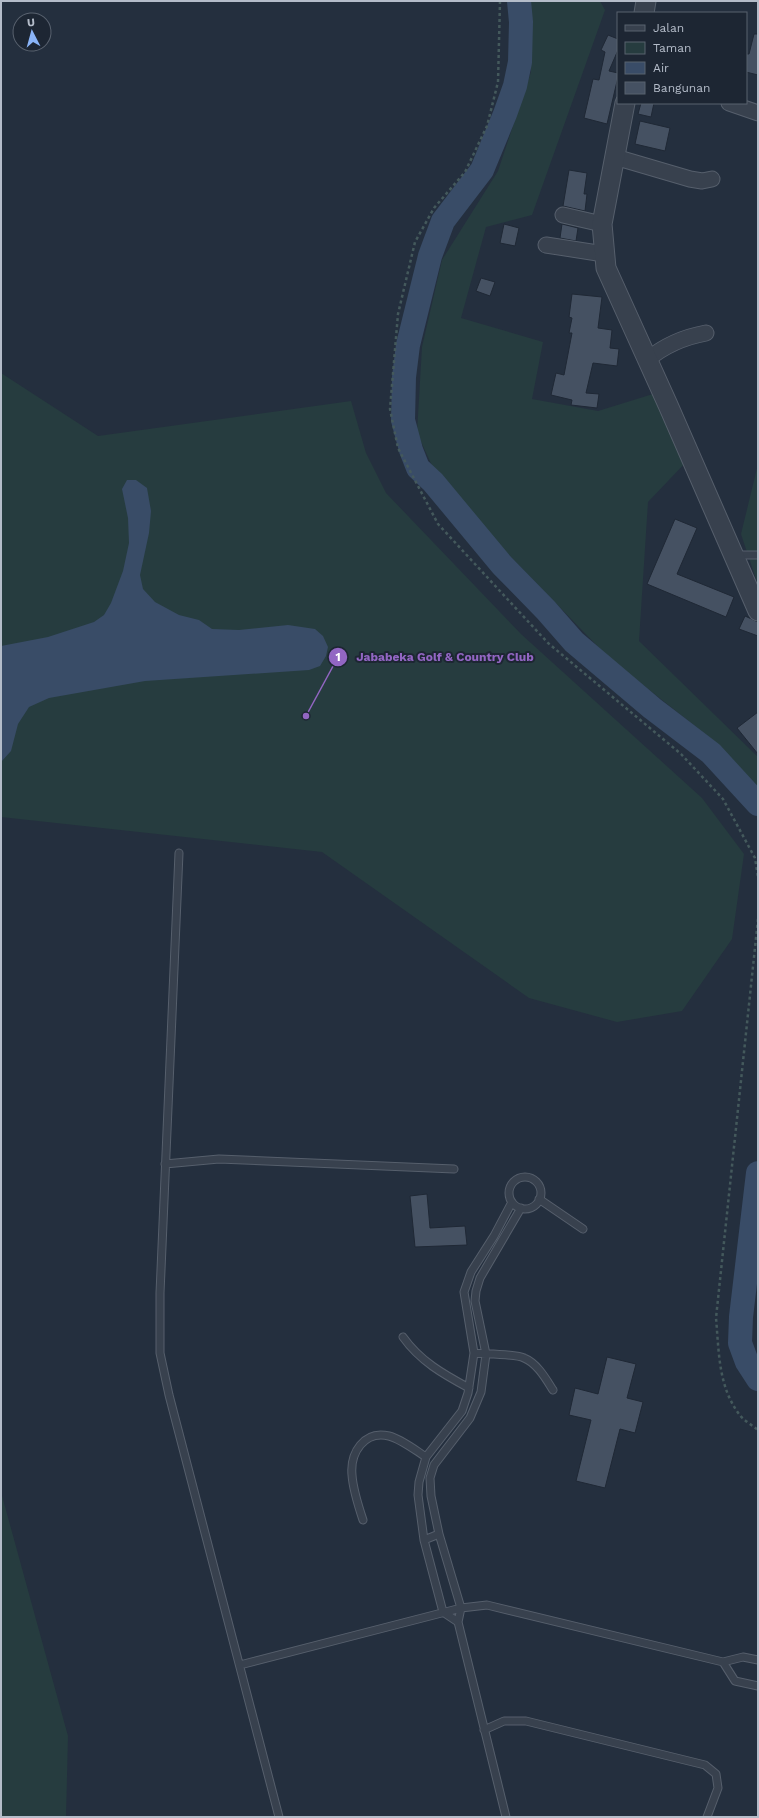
<svg xmlns="http://www.w3.org/2000/svg" width="759" height="1818" font-family="'Work Sans',sans-serif">
	<style>
		.green { fill: #263c3f }
		.water { fill: #394c67 }
		.lines { fill: none; stroke-linecap: round; stroke-linejoin: round }
		.river { stroke: #394c67; stroke-width: 24 }
		.building { fill: #455162; stroke: #1f2835 }
		.service-casing { stroke: #565f6c; stroke-width: 9 }
		.minor-casing { stroke: #565f6c; stroke-width: 17 }
		.tertiary-casing { stroke: #565f6c; stroke-width: 21 }
		.path { stroke: #44595c; stroke-width: 2.5; stroke-dasharray: 3 3; stroke-linecap: butt }
		.service { stroke: #38414e; stroke-width: 7 }
		.minor { stroke: #38414e; stroke-width: 15 }
		.tertiary { stroke: #38414e; stroke-width: 19 }
		.leader { fill: none; stroke: #9266c3; stroke-width: 1.5 }
		.callout-dot { fill: #9266c3; stroke: #1d2633; stroke-width: 1.5 }
		.mark-label { font-size: 12px; text-anchor: middle; font-weight: bold; fill: #fff }
		.callout-label { font-size: 12px; text-anchor: middle; font-weight: bold; fill: #9266c3; stroke: #1d2633; stroke-width: 4; stroke-linejoin: round; paint-order: stroke }
	</style>
	<rect width="100%" height="100%" fill="#242f3e"/>
	<path class="green" d="M528,1H600L605,10L532,215L486,227L461,318L543,342L532,399L598,411L653,394L688,460L648,502L639,641L758,757V788L714,741L610,659L441,485L417,433L422,347L442,260L498,171L531,72Z
		M1,373L98,436L351,401L366,453L386,493L521,634L702,798L744,854L732,939L682,1011L617,1022L529,998L322,852L1,817Z
		M758,464V585L741,534Z
		M1,1492L68,1736L66,1817H1Z"/>
	<path class="water" d="M127,480H136L147,488L151,511L149,533L140,575L143,589L155,602L179,615L199,620L212,629L239,630L288,625L315,629L323,636L328,647L326,656L320,666L309,670L145,681L49,698L29,707L18,724L11,751L1,762V646L48,637L94,622L104,615L111,603L123,571L129,543L128,518L122,489Z"/>
	<g class="lines">
		<path class="river" d="M519,1L521,22L520,62L515,86L505,114L482,170L443,221L430,256L408,345L404,377L403,420L411,450L418,468L433,482L502,565L546,610L574,642L652,708L711,753L758,804
			M758,1173L741,1317L740,1343L747,1362L758,1379"/>
	</g>
	<path class="building" d="M754,34H758V75L746,72V54H749Z
		M608,35L618,39V50L609,71L618,73V77L607,124L584,118L593,79L599,80L605,52L601,50Z
		M641,103H654L651,117L638,114Z
		M640,121L670,128L665,151L635,144Z
		M569,170L587,173L584,194H587L585,211L563,206Z
		M504,224L519,228L515,246L500,243Z
		M562,224L578,228L576,241L560,238Z
		M481,278L495,282L490,296L476,291Z
		M572,294L602,297L598,328L612,330L610,348L619,349L617,366L593,363L586,393L599,394L597,408L571,405L572,400L551,395L556,373L564,375L572,333H569L572,318L569,317Z
		M675,519L697,528L677,574L734,597L726,617L647,584Z
		M745,616L758,622V636L739,629Z
		M758,712V754L737,728Z
		M427,1194L430,1228L465,1226L467,1245L415,1247L410,1196Z
		M607,1357L636,1364L627,1398L643,1402L635,1433L620,1429L605,1488L576,1481L591,1420L569,1415L575,1388L598,1394Z"/>
	<g class="lines">
		<g class="service-casing">
			<path id="service" d="M736,555H758
				M179,853L160,1293V1353L169,1395L279,1817
				M165,1164L219,1159L454,1169
				M509 1193a16 16 0 1 1 32 0a16 16 0 1 1-32 0Z
				M539,1199L583,1229
				M512,1202L494,1236L471,1272L464,1292L474,1353L468,1393L462,1411L426,1457L419,1482L418,1495L424,1540L443,1612L458,1622L461,1608L439,1534L431,1496L430,1478L434,1465L470,1418L481,1392L486,1354L475,1301L476,1291L480,1278L521,1208
				M403,1337C420,1361 443,1374 469,1388
				M474,1353C484,1354 517,1354 524,1358C537,1363 546,1379 553,1390
				M363,1520C358,1505 353,1490 352,1475C350,1453 364,1430 389,1436C401,1439 415,1450 426,1457
				M424,1540L439,1534
				M458,1622L506,1817
				M758,1660L743,1657L723,1662L735,1681L758,1686
				M240,1665L461,1608L487,1605L723,1662
				M484,1730L504,1721H526L705,1765L716,1774L718,1788L707,1817"/>
		</g>
		<g class="minor-casing">
			<path id="minor" d="M729,103L758,113
				M615,157L690,179L702,181L712,179
				M563,215L602,224
				M546,245L604,254
				M647,360C665,345 684,337 706,333"/>
		</g>
		<g class="tertiary-casing">
			<path id="tertiary" d="M644,13L646,1
				M625,103L602,224L606,268L668,405L758,611"/>
		</g>
		<path class="path" d="M500,1L498,82L487,126L465,172L434,208L415,242L398,314L390,409L398,448L438,524L548,643L681,754L723,799L755,858L758,877
			M758,919L716,1318C719,1351 718,1386 739,1414C743,1420 752,1425 758,1430"/>
		<use href="#service" class="service"/>
		<use href="#minor" class="minor"/>
		<use href="#tertiary" class="tertiary"/>
	</g>
	<path class="leader" d="M306 716L338 657"/>
	<g class="callout-dot">
		<circle cx="306" cy="716" r="4"/>
		<circle cx="338" cy="657" r="10"/>
	</g>
	<g class="mark-label">
		<text x="338" y="661">1</text>
	</g>
	<g class="callout-label">
		<text x="445" y="661">Jababeka Golf &amp; Country Club</text>
	</g>
	<rect width="759" height="1818" fill="none" stroke="#b4bcc9" stroke-width="4"/>
	<rect x="617" y="12" width="130" height="92" fill="#1d2633" stroke="#59626f"/>
	<rect x="625" y="25" width="20" height="6" fill="#38414e" stroke="#59626f"/>
	<text x="653" y="32" font-size="12" fill="#b4bcc9">Jalan</text>
	<rect x="625" y="42" width="20" height="12" fill="#263c3f" stroke="#59626f"/>
	<text x="653" y="52" font-size="12" fill="#b4bcc9">Taman</text>
	<rect x="625" y="62" width="20" height="12" fill="#394c67" stroke="#59626f"/>
	<text x="653" y="72" font-size="12" fill="#b4bcc9">Air</text>
	<rect x="625" y="82" width="20" height="12" fill="#455162" stroke="#59626f"/>
	<text x="653" y="92" font-size="12" fill="#b4bcc9">Bangunan</text>
	<g transform="translate(32 32) rotate(354)"><circle r="19" fill="#1d2633" stroke="#59626f"/>
	<path d="M0-3L7 15L0 10L-7 15Z" fill="#8ab4f8"/>
	<text y="-6" font-size="11" font-weight="bold" text-anchor="middle" fill="#b4bcc9">U</text>
	</g>
</svg>
